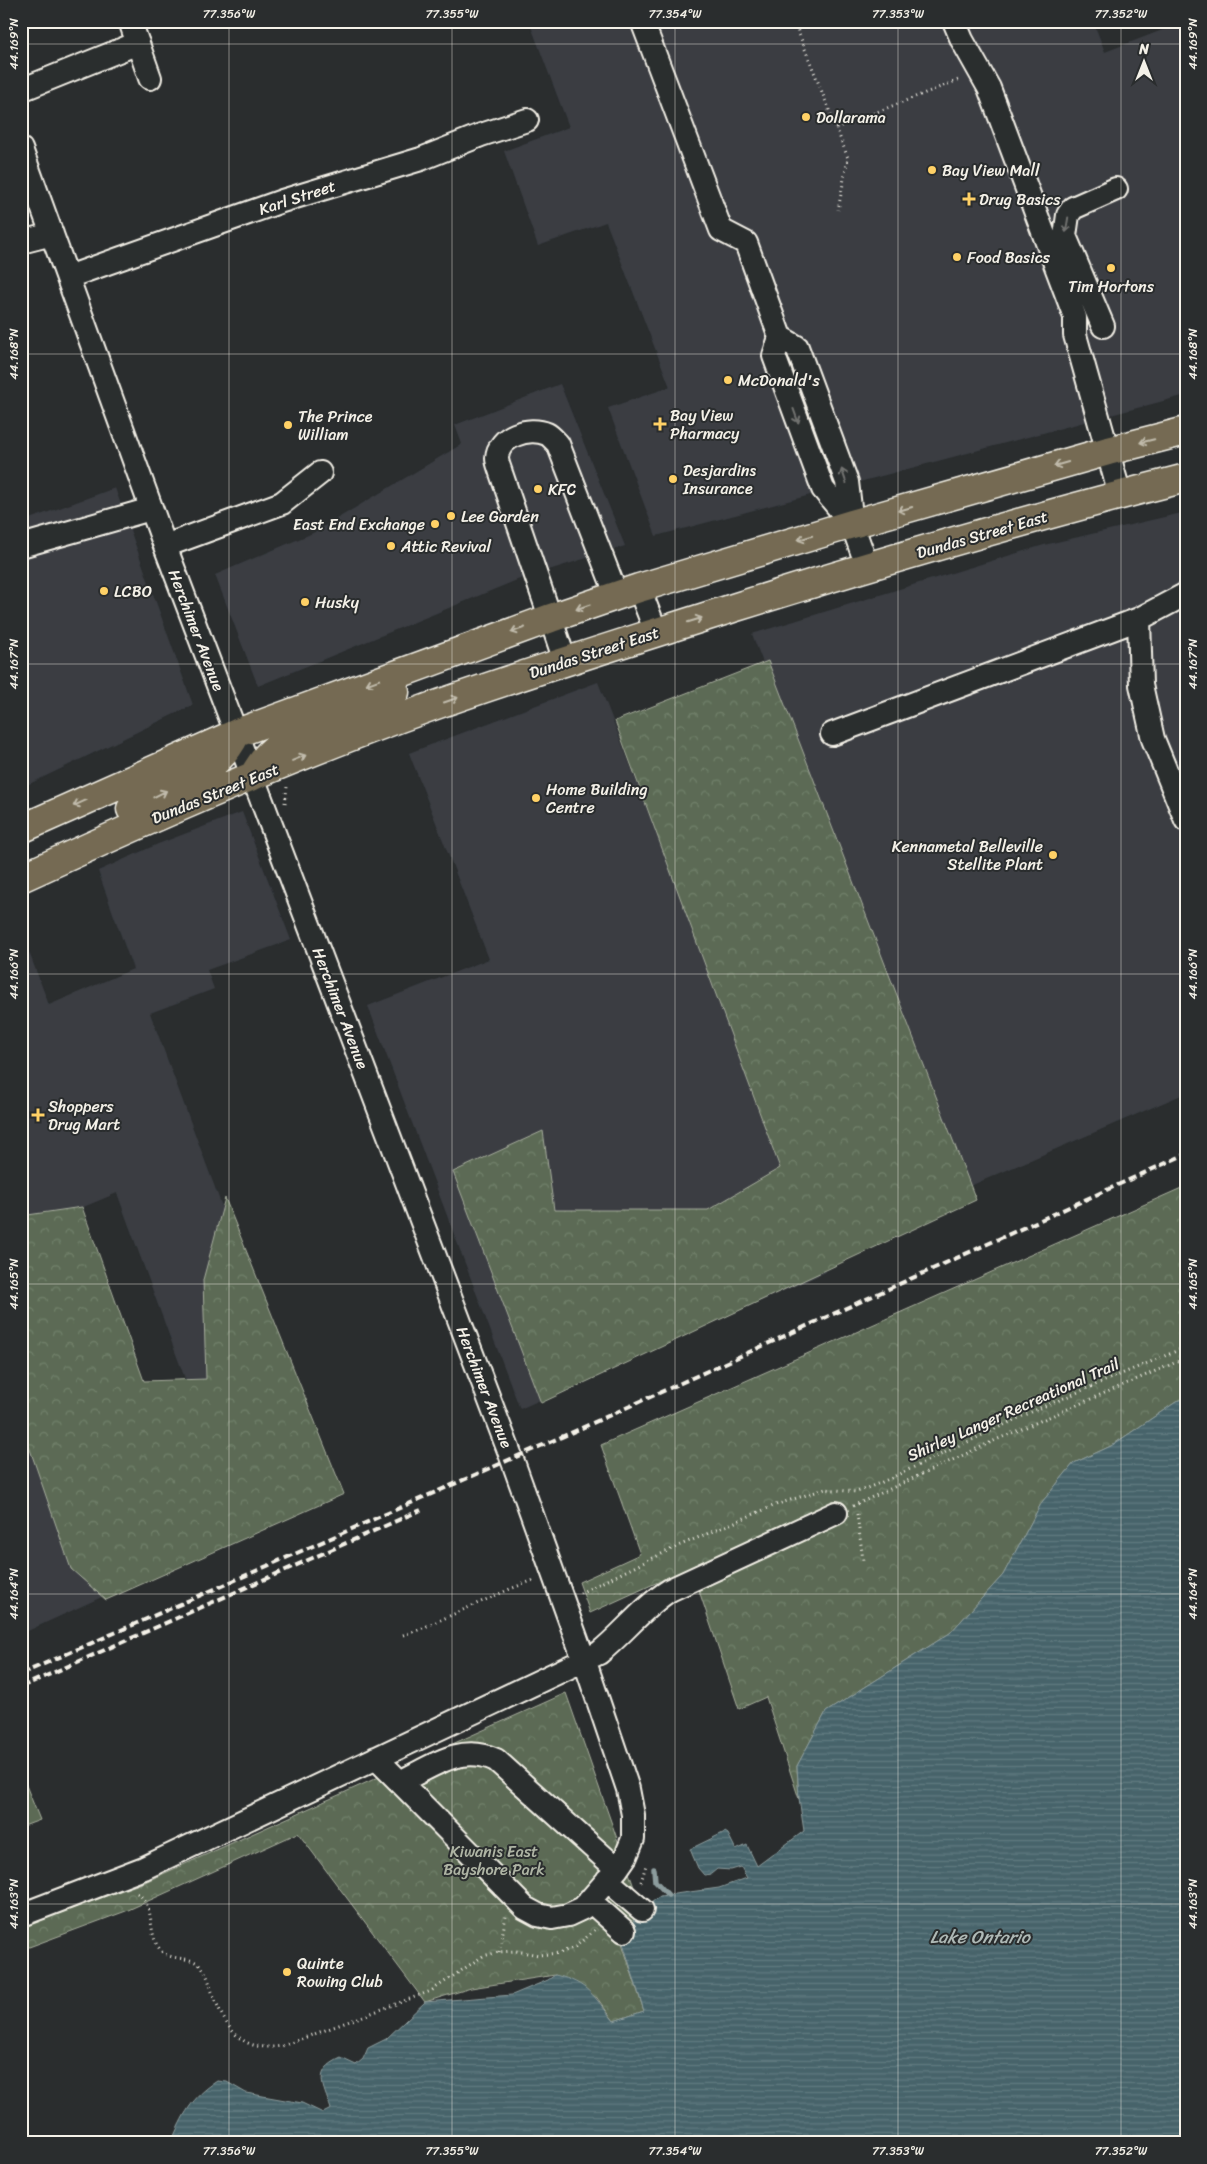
<svg xmlns="http://www.w3.org/2000/svg" width="1207" height="2164" font-family="Sriracha,sans-serif">
	<style>
		.built { fill: #3a3d43 }
		.forest { fill: url(#forest-crowns); stroke: #a8ae9e }
		.pitch { fill: #5b6b54; stroke: #a8ae9e }
		.water { fill: url(#water-rules); stroke: #8c9c9d }
		.lines { fill: none; stroke-linecap: round; stroke-linejoin: round }
		.stream { stroke: #8c9c9d; stroke-width: 5.5 }
		.minor-casing { stroke: #f4f1e8; stroke-width: 26 }
		.major-casing { stroke: #f4f1e8; stroke-width: 31 }
		.path { stroke: #f4f1e8; stroke-width: 3; stroke-dasharray: 1 4; stroke-linecap: butt }
		.minor { stroke: #2a2d2e; stroke-width: 22 }
		.major { stroke: #746b52; stroke-width: 28 }
		.rail { stroke: #f4f1e8; stroke-width: 4; stroke-dasharray: 8 4; stroke-linecap: butt }
		.oneway { stroke: #71726f }
		.oneway2 { stroke: #c1bbac }
		.ticks { fill: none; stroke: #f4f1e8; stroke-width: 1; stroke-opacity: 0.45 }
		.poi-dot { fill: #ffd166; stroke: #2a2d2e; stroke-width: 2 }
		.labels { text-anchor: middle; stroke-width: 4; stroke-linejoin: round; paint-order: stroke }
		.poi-label { font-size: 16px; fill: #f4f1e8; stroke: #2a2d2e; text-anchor: start }
		.street-label { font-size: 16px; fill: #f4f1e8; stroke: #2a2d2e }
		.park-label { font-size: 16px; fill: #afb5a5; stroke: #2a2d2e }
		.water-label { font-size: 18px; font-style: italic; fill: #afb9b6; stroke: #2a2d2e }
		.neatline { fill: none; stroke: #f4f1e8; stroke-width: 2 }
		.ticks-label { font-size: 12px; text-anchor: middle; fill: #f4f1e8 }
	</style>
	<defs>
		<pattern id="forest-crowns" width="20" height="18" patternUnits="userSpaceOnUse" patternTransform="scale(1.25)"><rect width="20" height="18" fill="#5b6b54"/><path d="M2 6a3 3 0 1 1 6 0M12 15a3 3 0 1 1 6 0" fill="none" stroke="#73816d"/></pattern>
		<pattern id="water-rules" width="6" height="5" patternUnits="userSpaceOnUse" patternTransform="scale(1.25)"><rect width="6" height="5" fill="#47646b"/><path d="M0 2.5h6" fill="none" stroke="#627b80"/></pattern>
	</defs>
	<rect width="100%" height="100%" fill="#2a2d2e"/>
	<filter id="ink" filterUnits="userSpaceOnUse"><feTurbulence type="fractalNoise" baseFrequency=".02" numOctaves="2"/><feDisplacementMap in="SourceGraphic" scale="10" xChannelSelector="R" yChannelSelector="G"/><feConvolveMatrix kernelMatrix="1 2 1 2 8 2 1 2 1" color-interpolation-filters="sRGB"/></filter>
	<g filter="url(#ink)">
		<path class="built" d="M529,21H1093L1105,52L1186,21V395L656,536L608,408L670,387L606,222L538,246L504,151L569,127Z
			M560,384L625,546L517,580L258,686L215,575L313,533L462,444L455,425Z
			M115,488L193,705L21,788V522Z
			M1186,512V1093L963,1189L752,634L1044,545Z
			M598,682L826,1272L520,1409L368,1006L489,959L409,753Z
			M242,812L291,940L207,970L214,989L150,1013L329,1494L242,1534L117,1193L21,1233V931L49,1005L133,969L98,871L158,844Z
			M21,1378L106,1595L21,1634Z"/>
		<path class="forest" d="M768,661L976,1200L541,1403L453,1172L543,1131L554,1210H708L780,1168L615,721Z
			M1186,1186V1400H1179L1111,1446L1074,1463L1042,1502L1003,1575L950,1633L826,1712L797,1766L799,1799L766,1697L739,1709L691,1567L590,1613L579,1582L640,1554L601,1445Z
			M225,1198L344,1494L106,1600L71,1569L21,1423V1216L82,1207L144,1381L206,1379L203,1280Z
			M566,1693L642,1910L618,1939L622,1943L644,2011L614,2021L597,1998L555,1975L471,1988L425,2002L298,1833L126,1911L21,1950V1927L145,1882Z"/>
		<path class="pitch" d="M21,1773L40,1820L21,1827Z"/>
		<path class="water" d="M1179,1400H1186V2143H171C183,2115 191,2098 217,2081L227,2082L246,2093L302,2103L323,2113L331,2109C323,2085 312,2071 341,2058L356,2065L363,2059L368,2048L386,2039L425,2002L512,1995L548,1980L555,1975C589,1983 593,1996 614,2021L644,2011L623,1943L618,1939L642,1910L660,1896L719,1888L747,1878L741,1867L731,1870L717,1869L711,1874L704,1875L698,1868L690,1849L725,1832L728,1834L736,1850L747,1845L757,1866L804,1831L799,1798L797,1766L826,1712L950,1633L1003,1575L1042,1502L1074,1463L1111,1446Z"/>
		<g class="lines">
			<path class="stream" d="M654,1869L655,1881L668,1895"/>
			<g class="minor-casing">
				<path id="minor" d="M130,21L150,78
					M642,21L721,230L746,243L780,337L774,356L823,489L852,524
					M954,21L962,40L989,88L1075,317V335L1120,495
					M21,90L138,43
					M21,149L165,546L512,1459L587,1668L628,1789L633,1815V1839L626,1856L617,1869L583,1908L568,1915L552,1918L538,1915L525,1908L376,1758
					M21,242L52,234
					M68,277L282,201L421,159L481,135L527,120
					M1103,326L1065,236L1068,215L1073,208L1116,189
					M780,337L797,347L847,482L852,524L867,566
					M21,546L151,509
					M165,546L282,503L320,473
					M639,588L656,632
					M1139,619L1141,685L1153,739L1186,820
					M565,661L501,473C500,469 497,463 497,458C498,436 529,426 547,434C551,436 555,441 558,444L617,596
					M832,734L1139,619L1186,594
					M400,1782C431,1767 461,1743 496,1760L617,1869
					M607,1880L642,1910
					M589,1900L624,1931
					M21,1915L144,1868L599,1653C624,1633 643,1607 670,1590L836,1513"/>
			</g>
			<g class="major-casing">
				<path id="major" d="M253,776C262,761 269,751 284,742L395,692
					M131,809C169,789 217,775 236,734
					M21,829L237,733L551,618L639,588L852,524L1108,451L1186,431
					M21,878C156,816 293,756 433,706C532,671 633,640 733,608C883,561 1033,517 1186,478"/>
			</g>
			<path class="path" d="M794,21L848,158L838,210
				M836,128L961,79
				M285,803L287,787
				M853,1506L998,1439L1186,1358
				M857,1514L863,1560
				M580,1593L678,1546L778,1504L825,1489L857,1492L880,1483L1040,1408L1186,1347
				M403,1635L418,1630L510,1589L534,1580
				M641,1882L646,1865
				M137,1893C156,1906 147,1931 159,1948C167,1962 189,1955 200,1965C206,1971 209,1981 211,1989C225,2026 238,2053 282,2046L431,1991L483,1956L499,1952L516,1951L539,1955L560,1953L575,1947L595,1930
				M499,1952L506,1916"/>
			<use href="#minor" class="minor"/>
			<use href="#major" class="major"/>
			<path class="rail" d="M21,1674L575,1431L1186,1154
				M21,1687L421,1510"/>
		</g>
		<defs><path id="oneway-shaft" d="M-6 0H5M1.5-3L5.5 0L1.5 3" fill="none" stroke-width="1.6" stroke-linecap="round" stroke-linejoin="round" transform="scale(1.25)"/></defs>
		<g class="oneway">
			<use href="#oneway-shaft" transform="translate(1067 225) rotate(99)"/>
			<use href="#oneway-shaft" transform="translate(796 416) rotate(70)"/>
			<use href="#oneway-shaft" transform="translate(844 476) rotate(-109)"/>
		</g>
		<g class="oneway2">
			<use href="#oneway-shaft" transform="translate(1147 441) rotate(166)"/>
			<use href="#oneway-shaft" transform="translate(1061 464) rotate(164)"/>
			<use href="#oneway-shaft" transform="translate(905 509) rotate(164)"/>
			<use href="#oneway-shaft" transform="translate(805 538) rotate(163)"/>
			<use href="#oneway-shaft" transform="translate(583 607) rotate(161)"/>
			<use href="#oneway-shaft" transform="translate(695 620) rotate(-17)"/>
			<use href="#oneway-shaft" transform="translate(518 630) rotate(161)"/>
			<use href="#oneway-shaft" transform="translate(373 682) rotate(160)"/>
			<use href="#oneway-shaft" transform="translate(451 700) rotate(-19)"/>
			<use href="#oneway-shaft" transform="translate(299 758) rotate(-22)"/>
			<use href="#oneway-shaft" transform="translate(160 794) rotate(-27)"/>
			<use href="#oneway-shaft" transform="translate(80 803) rotate(156)"/>
		</g>
	</g>
	<path class="ticks" d="M229,21V2143M452,21V2143M675,21V2143M898,21V2143M1121,21V2143M21,44H1186M21,354H1186M21,664H1186M21,974H1186M21,1284H1186M21,1594H1186M21,1904H1186"/>
	<g class="poi-dot">
		<circle cx="806" cy="117" r="5"/>
		<circle cx="932" cy="170" r="5"/>
		<path d="M966.5 191.5h5v5h5v5h-5v5h-5v-5h-5v-5h5z"/>
		<circle cx="957" cy="257" r="5"/>
		<circle cx="1111" cy="268" r="5"/>
		<circle cx="728" cy="380" r="5"/>
		<path d="M657.5 416.5h5v5h5v5h-5v5h-5v-5h-5v-5h5z"/>
		<circle cx="288" cy="425" r="5"/>
		<circle cx="673" cy="479" r="5"/>
		<circle cx="538" cy="489" r="5"/>
		<circle cx="451" cy="516" r="5"/>
		<circle cx="435" cy="524" r="5"/>
		<circle cx="391" cy="546" r="5"/>
		<circle cx="104" cy="591" r="5"/>
		<circle cx="305" cy="602" r="5"/>
		<circle cx="536" cy="798" r="5"/>
		<circle cx="1053" cy="855" r="5"/>
		<path d="M35.5 1107.5h5v5h5v5h-5v5h-5v-5h-5v-5h5z"/>
		<circle cx="287" cy="1972" r="5"/>
	</g>
	<g class="labels">
		<g class="poi-label">
			<text x="816" y="123">Dollarama</text>
			<text x="942" y="176">Bay View Mall</text>
			<text x="979" y="205">Drug Basics</text>
			<text x="967" y="263">Food Basics</text>
			<text x="1111" y="292" text-anchor="middle">Tim Hortons</text>
			<text x="738" y="386">McDonald's</text>
			<text x="670" y="421">Bay View<tspan x="670" dy="18">Pharmacy</tspan></text>
			<text x="298" y="422">The Prince<tspan x="298" dy="18">William</tspan></text>
			<text x="683" y="476">Desjardins<tspan x="683" dy="18">Insurance</tspan></text>
			<text x="548" y="495">KFC</text>
			<text x="461" y="522">Lee Garden</text>
			<text x="425" y="530" text-anchor="end">East End Exchange</text>
			<text x="401" y="552">Attic Revival</text>
			<text x="114" y="597">LCBO</text>
			<text x="315" y="608">Husky</text>
			<text x="546" y="795">Home Building<tspan x="546" dy="18">Centre</tspan></text>
			<text x="1043" y="852" text-anchor="end">Kennametal Belleville<tspan x="1043" dy="18">Stellite Plant</tspan></text>
			<text x="48" y="1112">Shoppers<tspan x="48" dy="18">Drug Mart</tspan></text>
			<text x="297" y="1969">Quinte<tspan x="297" dy="18">Rowing Club</tspan></text>
		</g>
		<g class="street-label">
			<text transform="translate(297 197) rotate(-18)" y="6">Karl Street</text>
			<text transform="translate(982 534) rotate(-16)" y="6">Dundas Street East</text>
			<text transform="translate(197 630) rotate(69)" y="6">Herchimer Avenue</text>
			<text transform="translate(594 652) rotate(-18)" y="6">Dundas Street East</text>
			<text transform="translate(215 793) rotate(-22)" y="6">Dundas Street East</text>
			<text transform="translate(341 1008) rotate(69)" y="6">Herchimer Avenue</text>
			<text transform="translate(485 1387) rotate(69)" y="6">Herchimer Avenue</text>
			<text transform="translate(1013 1409) rotate(-24)" y="6">Shirley Langer Recreational Trail</text>
		</g>
		<g class="park-label">
			<text x="494" y="1857">Kiwanis East<tspan x="494" dy="18">Bayshore Park</tspan></text>
		</g>
		<g class="water-label">
			<text x="980" y="1943">Lake Ontario</text>
		</g>
	</g>
	<rect width="1207" height="2164" fill="none" stroke="#2a2d2e" stroke-width="55"/>
	<g transform="translate(1144 62)" stroke="#2a2d2e" stroke-width="4" paint-order="stroke">
	<path d="M0-4L9 19L0 12L-9 19Z" fill="#f4f1e8"/>
	<text y="-8" font-size="14" font-weight="bold" text-anchor="middle" fill="#f4f1e8">N</text>
	</g>
	<rect x="28" y="28" width="1152" height="2108" class="neatline"/>
	<g class="ticks-label">
		<text x="229" y="18">77.356°W</text>
		<text x="452" y="18">77.355°W</text>
		<text x="675" y="18">77.354°W</text>
		<text x="898" y="18">77.353°W</text>
		<text x="1121" y="18">77.352°W</text>
		<text transform="translate(14 44) rotate(-90)" y="4">44.169°N</text>
		<text transform="translate(1193 44) rotate(-90)" y="4">44.169°N</text>
		<text transform="translate(14 354) rotate(-90)" y="4">44.168°N</text>
		<text transform="translate(1193 354) rotate(-90)" y="4">44.168°N</text>
		<text transform="translate(14 664) rotate(-90)" y="4">44.167°N</text>
		<text transform="translate(1193 664) rotate(-90)" y="4">44.167°N</text>
		<text transform="translate(14 974) rotate(-90)" y="4">44.166°N</text>
		<text transform="translate(1193 974) rotate(-90)" y="4">44.166°N</text>
		<text transform="translate(14 1284) rotate(-90)" y="4">44.165°N</text>
		<text transform="translate(1193 1284) rotate(-90)" y="4">44.165°N</text>
		<text transform="translate(14 1594) rotate(-90)" y="4">44.164°N</text>
		<text transform="translate(1193 1594) rotate(-90)" y="4">44.164°N</text>
		<text transform="translate(14 1904) rotate(-90)" y="4">44.163°N</text>
		<text transform="translate(1193 1904) rotate(-90)" y="4">44.163°N</text>
		<text x="229" y="2155">77.356°W</text>
		<text x="452" y="2155">77.355°W</text>
		<text x="675" y="2155">77.354°W</text>
		<text x="898" y="2155">77.353°W</text>
		<text x="1121" y="2155">77.352°W</text>
	</g>
</svg>
